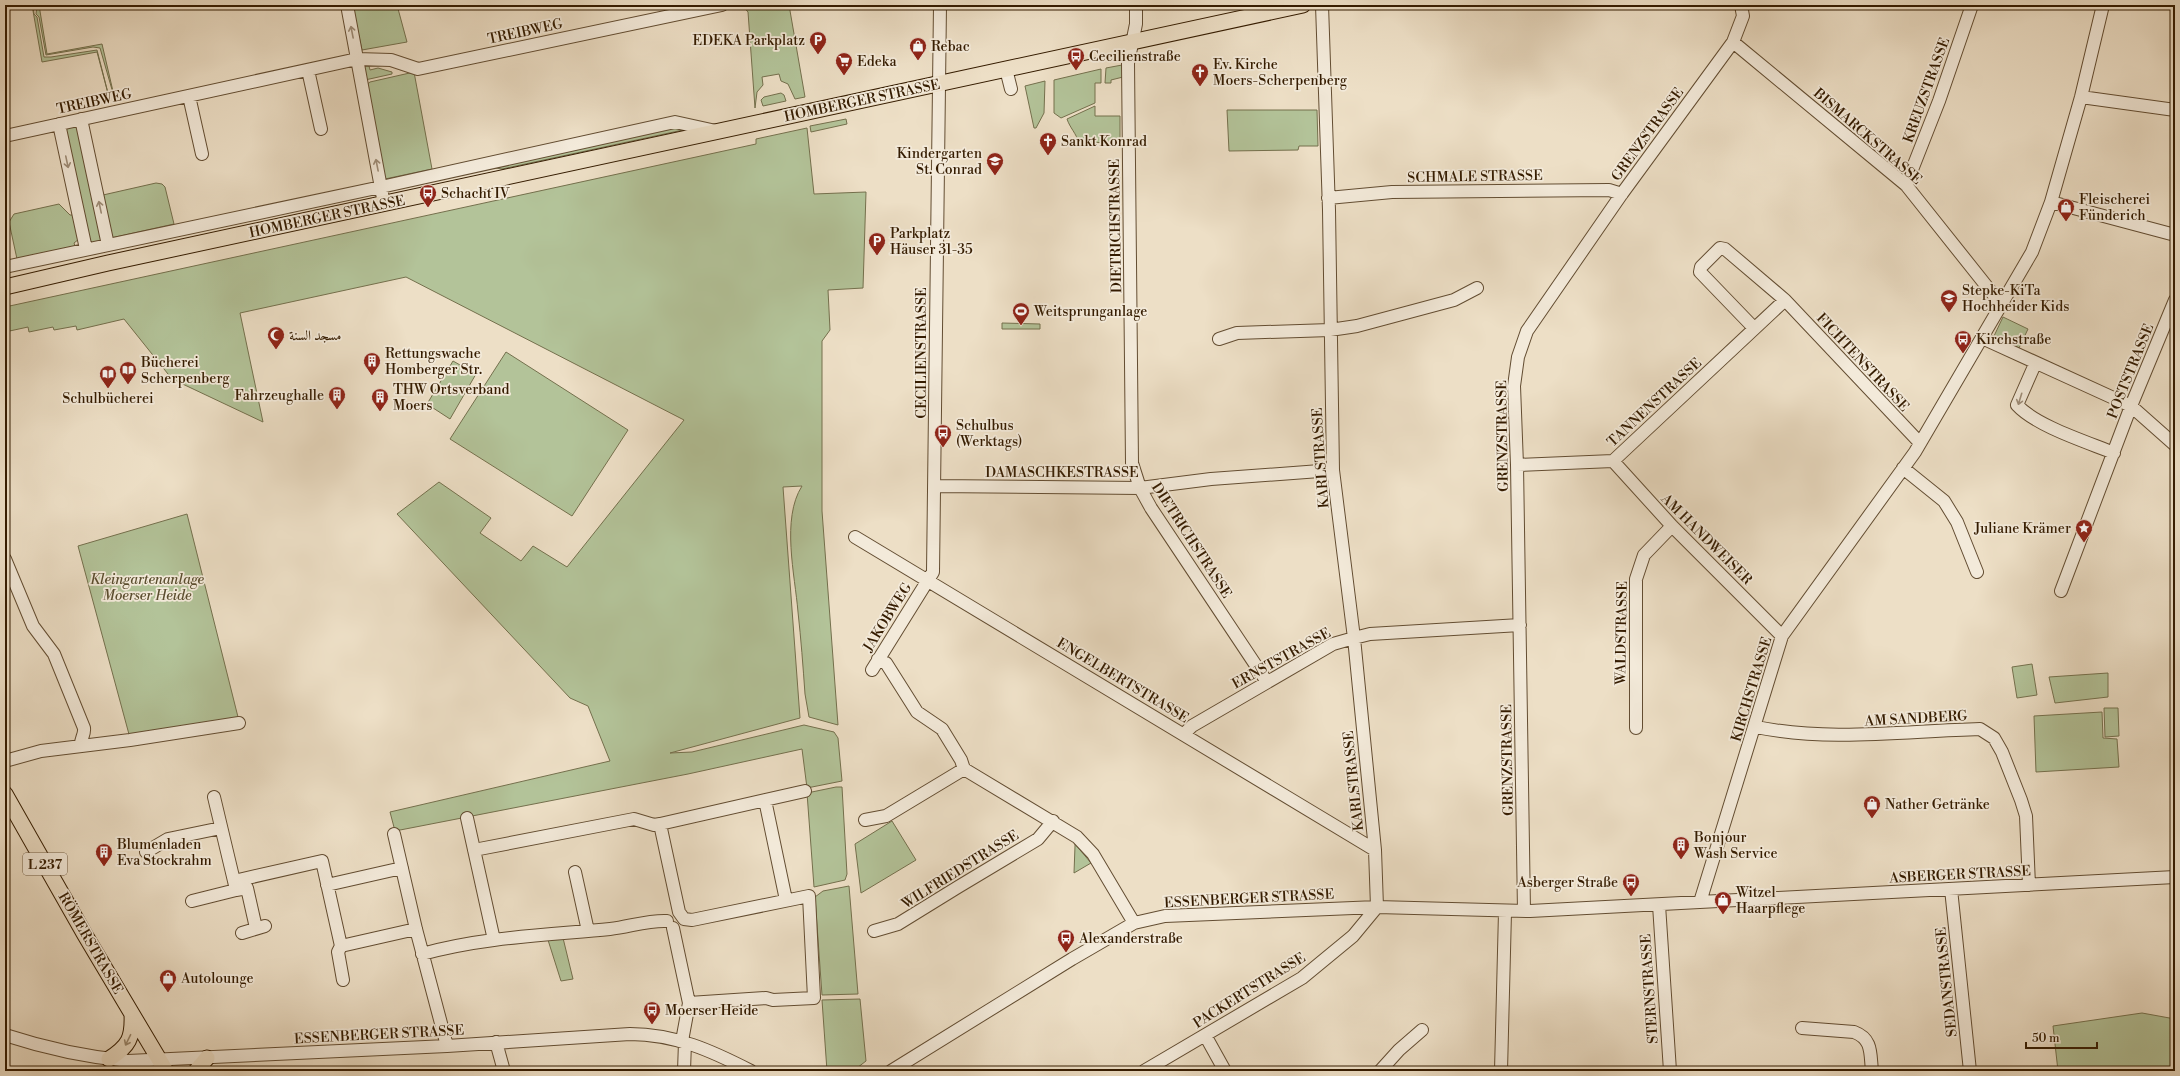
<svg xmlns="http://www.w3.org/2000/svg" width="2180" height="1076" font-family="'Libre Bodoni',Amiri,serif">
	<style>
		.green { fill: #b3c399; stroke: #74704d }
		.lines { fill: none; stroke-linecap: round; stroke-linejoin: round }
		.minor-casing { stroke: #634d32; stroke-width: 14 }
		.major-casing { stroke: #351c01; stroke-width: 17 }
		.minor { stroke: #f3eada; stroke-width: 12 }
		.major { stroke: #eddfc6; stroke-width: 15 }
		.oneway { stroke: #9e8d78 }
		.oneway2 { stroke: #9a876d }
		.labels { text-anchor: middle; stroke-width: 3.5; stroke-linejoin: round; paint-order: stroke }
		.shield { fill: #f3eada; stroke: #6e5a42; stroke-width: 1 }
		.shield-label { font-size: 13px; font-weight: bold; fill: #351c01 }
		.street-label { font-size: 14px; fill: #351c01; stroke: #f3eada }
		.poi-label { font-size: 14px; fill: #351c01; stroke: #f3eada; text-anchor: start }
		.park-label { font-size: 14px; font-style: italic; fill: #5b4e2f; stroke: #f3eada }
	</style>
	<rect width="100%" height="100%" fill="#eddfc6"/>
	<filter id="stains"><feTurbulence type="fractalNoise" baseFrequency=".005" numOctaves="4"/><feColorMatrix values="0 0 0 0 .2 0 0 0 0 .09 0 0 0 0 .02 0 0 0 .5 -.17"/></filter>
	<radialGradient id="worn" r=".72"><stop offset=".6" stop-color="#630" stop-opacity="0"/><stop offset="1" stop-color="#630" stop-opacity=".3"/></radialGradient>
	<path class="green" d="M32,5H33L34,14L37,17L44,57H51L97,50L110,101L97,52L42,62Z
		M37,5H39L47,54L102,44L115,100L100,48L93,47L46,55L39,17L36,14Z
		M352,5H397L407,42L362,50Z
		M742,5H789L805,97L795,99L788,84L781,81L779,74L762,77L763,85L757,92L755,108L748,12Z
		M368,62L370,70L378,68L392,72V74L365,80L364,68Z
		M1122,65L1123,77L1111,80V83H1105L1106,68Z
		M1101,69V83H1095V103L1061,118L1054,113V80Z
		M414,72L432,169L385,179L366,85L370,82Z
		M1045,81L1044,113L1036,128H1034L1025,86Z
		M781,93L784,95L786,101L763,106L761,100L764,97Z
		M1095,106V116H1120V142L1079,143C1076,133 1070,128 1067,119Z
		M1227,110H1317L1318,146H1299L1298,150L1229,151Z
		M846,119L847,124L811,132L810,126Z
		M73,125L77,127L102,241L90,243L65,129Z
		M672,127L683,130L502,169L490,167Z
		M807,128L814,194L866,192L863,288L828,290L830,330L822,341V511L838,725L809,717L805,694C803,666 801,639 798,612C795,575 781,519 802,486L783,487L800,718L670,753L692,752L804,725L834,732L838,738L842,781L807,788L802,749L688,774L395,831L390,812L610,761L588,706L570,698L397,514L439,482L491,518L480,533L521,561L533,546L567,567L684,420L406,277L240,313L263,422L172,379L124,319L77,330L76,326L54,330L53,327L29,332L28,327L5,332V307L756,144V139Z
		M156,183L162,184L165,187L174,224L111,238L103,195Z
		M59,204L70,215H75L79,239L74,243L75,246L17,259L9,222L14,214Z
		M2003,317L2028,329L2019,348L1994,336Z
		M1002,323L1040,324V329H1002Z
		M506,352L628,430L572,516L450,439Z
		M453,361L476,374L450,419L427,404Z
		M187,514L239,721L130,738L78,546Z
		M2032,664L2037,695L2017,698L2012,667Z
		M2108,673V697L2055,703L2049,677Z
		M2104,708H2118L2119,736L2105,737Z
		M2102,712L2103,738L2117,739L2119,767L2036,772L2034,716Z
		M836,787H842L847,874L845,880L814,887L807,793Z
		M892,821L916,860L861,893L855,844Z
		M1075,844L1091,863L1074,873L1075,846Z
		M849,886L858,994L822,995L815,897L823,891Z
		M563,938L573,979L561,981L548,940Z
		M860,999L866,1061L853,1071H827L822,1000Z
		M2142,1013L2175,1019V1071H2058L2053,1026Z"/>
	<g class="lines">
		<g class="minor-casing">
			<path id="minor" d="M347,5L384,204
				M1136,5V24L1128,63L1132,463L1140,488L1151,508L1267,682
				M1733,42L1906,185L2000,303
				M1006,69L1011,89
				M308,70L321,129
				M189,96L202,154
				M2081,97L2175,110
				M81,119L108,245
				M59,124L86,249
				M5,136L357,59L391,60L418,69L722,5
				M1906,185L1939,101L1972,5
				M1328,198L1392,192L1609,190L1622,194
				M2051,202L2175,235
				M5,267L381,187L675,122L716,131
				M1754,328L1700,272L1701,267L1720,248L1725,249L1785,300L1920,443
				M1982,338L2131,406L2175,445
				M1219,339L1237,333L1330,330L1357,326L1454,300L1477,288
				M2035,364L2017,405C2036,426 2087,442 2114,453
				M1613,461L1672,526L1782,636
				M1517,465L1613,461L1785,300
				M1903,468L1944,501L1957,522L1977,572
				M934,486L1140,488L1211,479L1333,470
				M855,537L1375,850
				M5,559L33,626L54,654L84,728C85,735 80,739 81,746
				M2061,591L2131,406L2175,300
				M878,659L886,663L917,712L942,729L961,760L964,769
				M872,670L933,572L940,5
				M1756,727C1831,742 1904,731 1980,729L1994,738L2002,752L2021,800L2026,816L2029,885
				M1636,728V579L1644,555L1672,526
				M1184,734L1192,726L1333,644L1354,638L1370,634L1520,625
				M5,761L41,751L130,740L239,723
				M214,797L234,881L322,861L341,946L416,929
				M765,800L805,791
				M467,818L494,940
				M865,820L886,816L964,769L1077,837L1093,854L1134,923
				M394,834L416,929L447,1046
				M474,850L634,819L654,825L660,824
				M146,852L168,839L221,828
				M575,872L588,931
				M327,885L402,868
				M1951,889L1970,1071
				M236,890L247,888L256,928
				M192,901L236,890L234,881
				M1700,902L1782,636L1915,452L2032,252L2051,202L2081,97L2103,5
				M1659,905L1670,1071
				M1524,911L1517,465L1514,386L1518,357L1527,331L1621,195L1733,42L1743,16L1741,5
				M673,928L689,1003L682,1041
				M874,931L898,924L958,887L1038,839L1053,821
				M242,933L265,926
				M341,946L338,952L343,980
				M422,954C483,937 547,935 610,929C629,927 648,920 667,921
				M689,1003L766,998L773,1000L814,998L809,896L692,920L684,919L679,912L660,824L765,800L786,900
				M1802,1028L1854,1032C1873,1039 1870,1054 1872,1071
				M5,1035C45,1048 86,1057 128,1061L447,1046L630,1034C675,1034 712,1051 751,1071
				M1205,1035L1225,1071
				M496,1042L504,1071
				M684,1071L685,1042
				M891,1071L1072,959L1134,923L1165,916L1377,907L1530,911L2175,877
				M1144,1071L1302,978L1353,936L1377,907L1375,850L1354,638L1333,470L1329,210L1322,5
				M1380,1071L1399,1050L1422,1030
				M1501,1071L1505,912"/>
		</g>
		<g class="major-casing">
			<path id="major" d="M5,287L108,263L1303,5
				M5,794L85,935L166,1071
				M109,1059C129,1046 133,1038 132,1014
				M196,1071L207,1058"/>
		</g>
		<use href="#minor" class="minor"/>
		<use href="#major" class="major"/>
	</g>
	<defs><path id="oneway-shaft" d="M-6 0H5M1.5-3L5.5 0L1.5 3" fill="none" stroke-width="1.6" stroke-linecap="round" stroke-linejoin="round"/></defs>
	<g class="oneway">
		<use href="#oneway-shaft" transform="translate(352 32) rotate(-101)"/>
		<use href="#oneway-shaft" transform="translate(67 162) rotate(78)"/>
		<use href="#oneway-shaft" transform="translate(377 165) rotate(-101)"/>
		<use href="#oneway-shaft" transform="translate(100 207) rotate(-102)"/>
		<use href="#oneway-shaft" transform="translate(2020 399) rotate(107)"/>
	</g>
	<use class="oneway2" href="#oneway-shaft" transform="translate(128 1040) rotate(116)"/>
	<defs>
		<g id="parking-pin" transform="scale(0.9)"><path d="M0 17L-7.5 6A9.5 9.5 0 1 1 7.5 6Z" fill="#8f2418" stroke="#f3eada"/><path d="M-3.5-5.5H1a3.5 3.5 0 0 1 0 7H-1V5.5H-3.5ZM-1-3.4V-.6H.8a1.4 1.4 0 0 0 0-2.8Z" fill="#fff"/></g>
		<g id="shop-pin" transform="scale(0.9)"><path d="M0 17L-7.5 6A9.5 9.5 0 1 1 7.5 6Z" fill="#8f2418" stroke="#f3eada"/><path d="M-5-2.5h2.3a2.7 3.5 0 0 1 5.4 0H5L5.5 6h-11ZM-1.5-2.5h3a1.5 2.3 0 0 0-3 0Z" fill="#fff"/></g>
		<g id="bus-pin" transform="scale(0.9)"><path d="M0 17L-7.5 6A9.5 9.5 0 1 1 7.5 6Z" fill="#8f2418" stroke="#f3eada"/><path d="M-5-6H5V4H4V6H2V4H-2V6H-4V4H-5ZM-3.5-4V0h7V-4ZM-3.5 1.2v1.5H-2V1.2ZM2 1.2v1.5H3.5V1.2Z" fill="#fff"/></g>
		<g id="supermarket-pin" transform="scale(0.9)"><path d="M0 17L-7.5 6A9.5 9.5 0 1 1 7.5 6Z" fill="#8f2418" stroke="#f3eada"/><path d="M-6-5.5h2.5l.6 2H6L4.5 2H-2.5L-4.4-4H-6ZM-1.5 3.2a1.3 1.3 0 1 0 .1 0ZM3 3.2a1.3 1.3 0 1 0 .1 0Z" fill="#fff"/></g>
		<g id="church-pin" transform="scale(0.9)"><path d="M0 17L-7.5 6A9.5 9.5 0 1 1 7.5 6Z" fill="#8f2418" stroke="#f3eada"/><path d="M-1.2-6h2.4v3.5h3.3v2.4h-3.3V6h-2.4V-.1h-3.3v-2.4h3.3Z" fill="#fff"/></g>
		<g id="school-pin" transform="scale(0.9)"><path d="M0 17L-7.5 6A9.5 9.5 0 1 1 7.5 6Z" fill="#8f2418" stroke="#f3eada"/><path d="M0-5L7-2L0 1L-7-2ZM-4 1L0 2.5L4 1V4Q0 6-4 4Z" fill="#fff"/></g>
		<g id="stadium-pin" transform="scale(0.9)"><path d="M0 17L-7.5 6A9.5 9.5 0 1 1 7.5 6Z" fill="#8f2418" stroke="#f3eada"/><path d="M0-5a6.5 5 0 1 0 0 10a6.5 5 0 1 0 0-10ZM-3.5-1.8h7v3.6h-7Z" fill="#fff"/></g>
		<g id="mosque-pin" transform="scale(0.9)"><path d="M0 17L-7.5 6A9.5 9.5 0 1 1 7.5 6Z" fill="#8f2418" stroke="#f3eada"/><path d="M3.5-4.9A6 6 0 1 0 3.5 4.9A5 5 0 1 1 3.5-4.9Z" fill="#fff"/></g>
		<g id="building-pin" transform="scale(0.9)"><path d="M0 17L-7.5 6A9.5 9.5 0 1 1 7.5 6Z" fill="#8f2418" stroke="#f3eada"/><path d="M-4-6H4V6H1V3H-1V6H-4ZM-2.5-4.3h1.7v1.8h-1.7ZM.8-4.3h1.7v1.8H.8ZM-2.5-1h1.7V.8h-1.7ZM.8-1h1.7V.8H.8Z" fill="#fff"/></g>
		<g id="library-pin" transform="scale(0.9)"><path d="M0 17L-7.5 6A9.5 9.5 0 1 1 7.5 6Z" fill="#8f2418" stroke="#f3eada"/><path d="M-6-4Q-3-5.5-.7-3.5V5Q-3 3-6 4ZM6-4Q3-5.5 .7-3.5V5Q3 3 6 4Z" fill="#fff"/></g>
		<g id="sight-pin" transform="scale(0.9)"><path d="M0 17L-7.5 6A9.5 9.5 0 1 1 7.5 6Z" fill="#8f2418" stroke="#f3eada"/><path d="M0-6L1.8-2.2L6-1.7L2.9 1.2L3.7 5.4L0 3.3L-3.7 5.4L-2.9 1.2L-6-1.7L-1.8-2.2Z" fill="#fff"/></g>
	</defs>
	<g fill-rule="evenodd">
		<use href="#parking-pin" x="818" y="40"/>
		<use href="#shop-pin" x="918" y="46"/>
		<use href="#bus-pin" x="1076" y="56"/>
		<use href="#supermarket-pin" x="844" y="61"/>
		<use href="#church-pin" x="1200" y="72"/>
		<use href="#church-pin" x="1048" y="141"/>
		<use href="#school-pin" x="995" y="161"/>
		<use href="#bus-pin" x="428" y="193"/>
		<use href="#shop-pin" x="2066" y="207"/>
		<use href="#parking-pin" x="877" y="241"/>
		<use href="#school-pin" x="1949" y="298"/>
		<use href="#stadium-pin" x="1021" y="311"/>
		<use href="#mosque-pin" x="276" y="335"/>
		<use href="#bus-pin" x="1963" y="339"/>
		<use href="#building-pin" x="372" y="361"/>
		<use href="#library-pin" x="128" y="370"/>
		<use href="#library-pin" x="108" y="374"/>
		<use href="#building-pin" x="337" y="395"/>
		<use href="#building-pin" x="380" y="397"/>
		<use href="#bus-pin" x="943" y="433"/>
		<use href="#sight-pin" x="2084" y="528"/>
		<use href="#shop-pin" x="1872" y="804"/>
		<use href="#building-pin" x="1681" y="845"/>
		<use href="#building-pin" x="104" y="852"/>
		<use href="#bus-pin" x="1631" y="882"/>
		<use href="#shop-pin" x="1723" y="900"/>
		<use href="#bus-pin" x="1066" y="938"/>
		<use href="#shop-pin" x="168" y="978"/>
		<use href="#bus-pin" x="652" y="1010"/>
	</g>
	<g class="labels">
		<rect class="shield" x="23" y="853" width="44" height="22" rx="3"/>
		<g class="shield-label">
			<text x="45" y="869">L 237</text>
		</g>
		<g class="street-label">
			<text transform="translate(525 31) rotate(-12)" y="5">TREIBWEG</text>
			<text transform="translate(1926 90) rotate(-70)" y="5">KREUZSTRASSE</text>
			<text transform="translate(862 100) rotate(-12)" y="5">HOMBERGER STRASSE</text>
			<text transform="translate(94 101) rotate(-12)" y="5">TREIBWEG</text>
			<text transform="translate(1647 134) rotate(-54)" y="5">GRENZSTRASSE</text>
			<text transform="translate(1868 136) rotate(41)" y="5">BISMARCKSTRASSE</text>
			<text transform="translate(1475 176) rotate(-1)" y="5">SCHMALE STRASSE</text>
			<text transform="translate(327 216) rotate(-12)" y="5">HOMBERGER STRASSE</text>
			<text transform="translate(1115 226) rotate(-91)" y="5">DIETRICHSTRASSE</text>
			<text transform="translate(921 353) rotate(-90)" y="5">CECILIENSTRASSE</text>
			<text transform="translate(1863 362) rotate(47)" y="5">FICHTENSTRASSE</text>
			<text transform="translate(2130 371) rotate(-68)" y="5">POSTSTRASSE</text>
			<text transform="translate(1654 402) rotate(-43)" y="5">TANNENSTRASSE</text>
			<text transform="translate(1502 436) rotate(-91)" y="5">GRENZSTRASSE</text>
			<text transform="translate(1320 458) rotate(-94)" y="5">KARLSTRASSE</text>
			<text x="1062" y="477">DAMASCHKESTRASSE</text>
			<text transform="translate(1707 539) rotate(45)" y="5">AM HANDWEISER</text>
			<text transform="translate(1192 540) rotate(57)" y="5">DIETRICHSTRASSE</text>
			<text transform="translate(887 617) rotate(-58)" y="5">JAKOBWEG</text>
			<text transform="translate(1621 633) rotate(-89)" y="5">WALDSTRASSE</text>
			<text transform="translate(1281 658) rotate(-29)" y="5">ERNSTSTRASSE</text>
			<text transform="translate(1123 680) rotate(31)" y="5">ENGELBERTSTRASSE</text>
			<text transform="translate(1751 689) rotate(-73)" y="5">KIRCHSTRASSE</text>
			<text transform="translate(1916 718) rotate(-3)" y="5">AM SANDBERG</text>
			<text transform="translate(1507 760) rotate(-91)" y="5">GRENZSTRASSE</text>
			<text transform="translate(1353 781) rotate(-96)" y="5">KARLSTRASSE</text>
			<text transform="translate(960 869) rotate(-32)" y="5">WILFRIEDSTRASSE</text>
			<text transform="translate(1960 874) rotate(-3)" y="5">ASBERGER STRASSE</text>
			<text transform="translate(1249 898) rotate(-3)" y="5">ESSENBERGER STRASSE</text>
			<text transform="translate(91 943) rotate(60)" y="5">RÖMERSTRASSE</text>
			<text transform="translate(1946 982) rotate(-96)" y="5">SEDANSTRASSE</text>
			<text transform="translate(1649 989) rotate(-94)" y="5">STERNSTRASSE</text>
			<text transform="translate(1249 990) rotate(-32)" y="5">PACKERTSTRASSE</text>
			<text transform="translate(379 1034) rotate(-3)" y="5">ESSENBERGER STRASSE</text>
		</g>
		<g class="poi-label">
			<text x="805" y="45" text-anchor="end">EDEKA Parkplatz</text>
			<text x="931" y="51">Rebac</text>
			<text x="1089" y="61">Cecilienstraße</text>
			<text x="857" y="66">Edeka</text>
			<text x="1213" y="69">Ev. Kirche<tspan x="1213" dy="16">Moers-Scherpenberg</tspan></text>
			<text x="1061" y="146">Sankt Konrad</text>
			<text x="982" y="158" text-anchor="end">Kindergarten<tspan x="982" dy="16">St. Conrad</tspan></text>
			<text x="441" y="198">Schacht IV</text>
			<text x="2079" y="204">Fleischerei<tspan x="2079" dy="16">Fünderich</tspan></text>
			<text x="890" y="238">Parkplatz<tspan x="890" dy="16">Häuser 31-35</tspan></text>
			<text x="1962" y="295">Stepke-KiTa<tspan x="1962" dy="16">Hochheider Kids</tspan></text>
			<text x="1034" y="316">Weitsprunganlage</text>
			<text x="289" y="340">مسجد السنة</text>
			<text x="1976" y="344">Kirchstraße</text>
			<text x="385" y="358">Rettungswache<tspan x="385" dy="16">Homberger Str.</tspan></text>
			<text x="141" y="367">Bücherei<tspan x="141" dy="16">Scherpenberg</tspan></text>
			<text x="393" y="394">THW Ortsverband<tspan x="393" dy="16">Moers</tspan></text>
			<text x="324" y="400" text-anchor="end">Fahrzeughalle</text>
			<text x="108" y="403" text-anchor="middle">Schulbücherei</text>
			<text x="956" y="430">Schulbus<tspan x="956" dy="16">(Werktags)</tspan></text>
			<text x="2071" y="533" text-anchor="end">Juliane Krämer</text>
			<text x="1885" y="809">Nather Getränke</text>
			<text x="1694" y="842">Bonjour<tspan x="1694" dy="16">Wash Service</tspan></text>
			<text x="117" y="849">Blumenladen<tspan x="117" dy="16">Eva Stockrahm</tspan></text>
			<text x="1618" y="887" text-anchor="end">Asberger Straße</text>
			<text x="1736" y="897">Witzel<tspan x="1736" dy="16">Haarpflege</tspan></text>
			<text x="1079" y="943">Alexanderstraße</text>
			<text x="181" y="983">Autolounge</text>
			<text x="665" y="1015">Moerser Heide</text>
		</g>
		<g class="park-label">
			<text x="147" y="584">Kleingartenanlage<tspan x="147" dy="16">Moerser Heide</tspan></text>
		</g>
	</g>
	<rect width="2180" height="1076" fill="none" stroke="#eddfc6" stroke-width="20"/>
	<rect x="6" y="6" width="2168" height="1064" fill="none" stroke="#351c01" stroke-width="2"/>
	<rect x="10" y="10" width="2160" height="1056" fill="none" stroke="#351c01"/>
	<path d="M2026 1042v6h71v-6" fill="none" stroke="#351c01" stroke-width="2"/>
	<text x="2032" y="1042" font-size="12" fill="#351c01" stroke="#f3eada" stroke-width="3" paint-order="stroke">50 m</text>
	<rect width="100%" height="100%" filter="url(#stains)"/>
	<rect width="100%" height="100%" fill="url(#worn)"/>
</svg>
